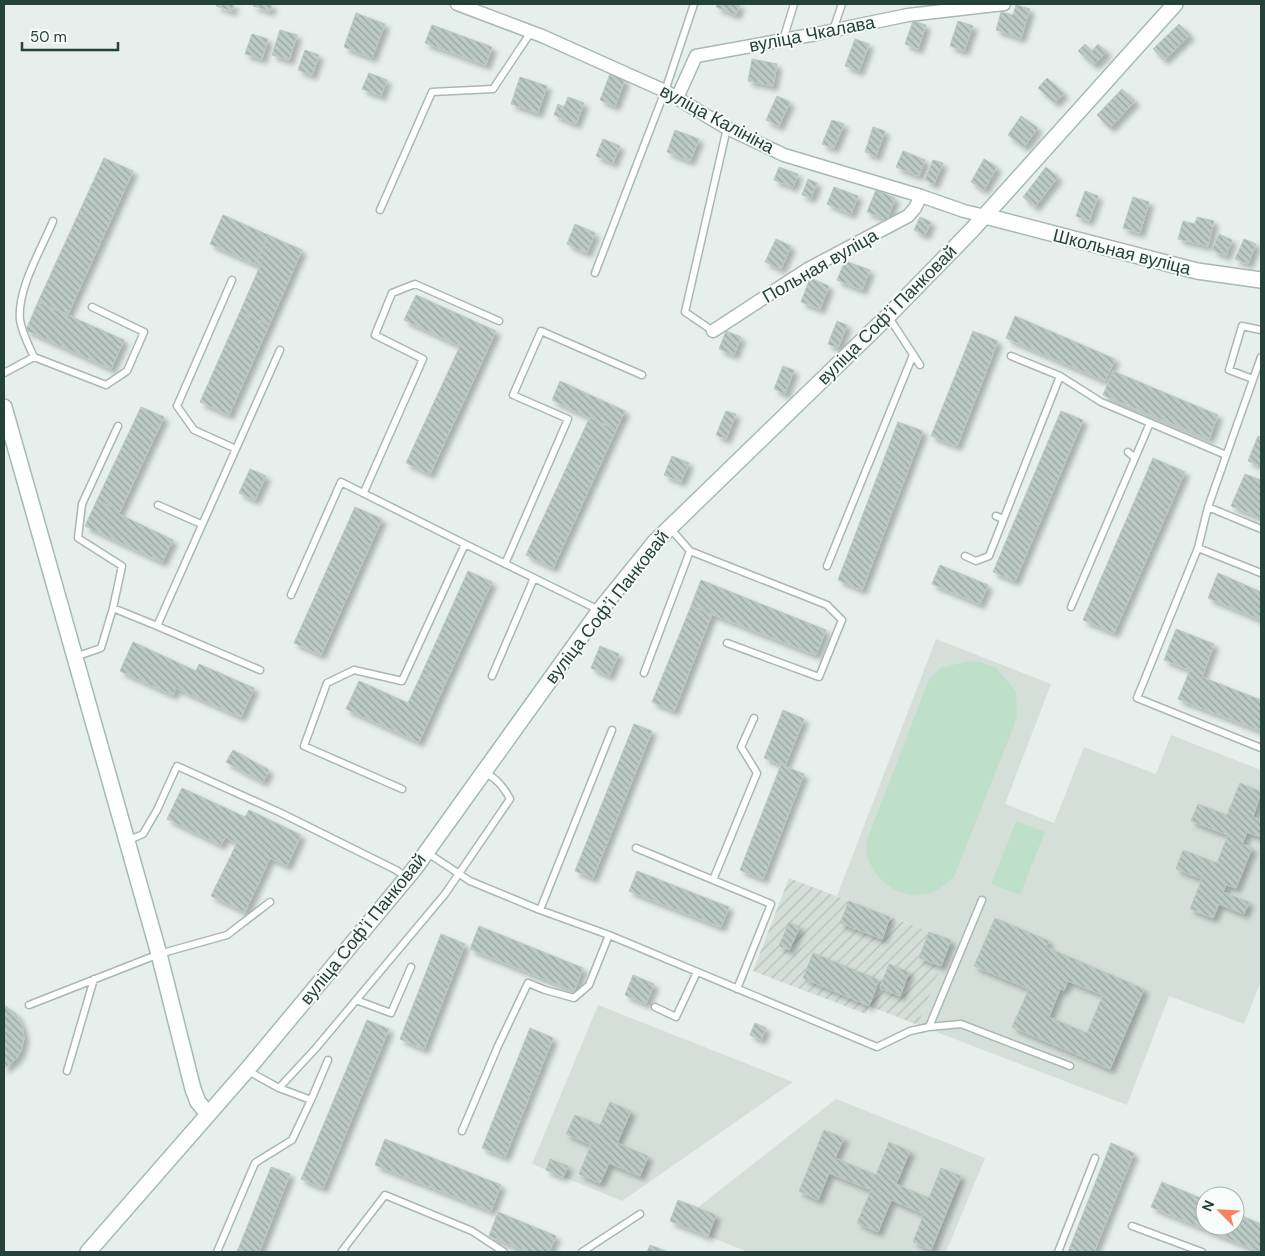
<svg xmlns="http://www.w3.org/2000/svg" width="1265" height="1256" font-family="'DM Sans',sans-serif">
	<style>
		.built { fill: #d4dfda }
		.industrial { fill: url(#industrial-furrows) }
		.green { fill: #bfe0c8 }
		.building { fill: url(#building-back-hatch); stroke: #b8c9c2; fill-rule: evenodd; filter: url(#shadow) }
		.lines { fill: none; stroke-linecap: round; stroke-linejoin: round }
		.service-casing { stroke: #a8b8b2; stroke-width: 9 }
		.minor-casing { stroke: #a8b8b2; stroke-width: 15 }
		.tertiary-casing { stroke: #a8b8b2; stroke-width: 18 }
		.secondary-casing { stroke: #a4bbb3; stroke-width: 18 }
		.service { stroke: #fff; stroke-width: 6 }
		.minor { stroke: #fff; stroke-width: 12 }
		.tertiary { stroke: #fff; stroke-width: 15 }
		.secondary { stroke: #fff; stroke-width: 15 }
		.labels { text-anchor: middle; stroke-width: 4; stroke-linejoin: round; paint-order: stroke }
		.street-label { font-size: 18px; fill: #24423a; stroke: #f7fbf9 }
	</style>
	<defs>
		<pattern id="industrial-furrows" width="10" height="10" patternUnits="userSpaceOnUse" patternTransform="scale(1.25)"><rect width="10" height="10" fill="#d4dfda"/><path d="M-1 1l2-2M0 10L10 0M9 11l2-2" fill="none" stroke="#b6c1bc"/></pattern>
		<pattern id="building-back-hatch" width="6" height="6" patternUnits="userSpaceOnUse" patternTransform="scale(1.25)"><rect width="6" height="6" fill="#bbcac4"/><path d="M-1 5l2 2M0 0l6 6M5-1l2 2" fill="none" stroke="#98a6a0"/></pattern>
		<filter id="shadow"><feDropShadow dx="4.5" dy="4.5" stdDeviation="2.5" flood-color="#0004"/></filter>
	</defs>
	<rect width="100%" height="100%" fill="#e6efeb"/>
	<path class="built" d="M936,639L1051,684L1005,804L1054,823L1084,747L1156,774L1171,735L1261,770V981L1244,1024L1169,996L1127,1105L918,1025L951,940L837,896Z
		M598,1005L793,1082L622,1201L532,1164Z
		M836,1099L985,1158L946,1252H748L708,1236L716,1216L697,1208Z"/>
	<path class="industrial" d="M789,878L951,940L918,1025L869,1006L866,1014L753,971Z"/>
	<path class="green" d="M968,661L981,662L996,668L1006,679L1016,691L1017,718L954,877C946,884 938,891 928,894C901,901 875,881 867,856C866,851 867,845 867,840L929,679L941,668Z
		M1016,821L1045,832L1020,895L991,884Z"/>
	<path class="building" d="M217,4H234L232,11L216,6Z
		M254,4H272L270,11L253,6Z
		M717,4H740L736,15L716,7Z
		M1016,5L1030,9L1021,38L996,30L1001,12L1013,15Z
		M356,13L385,24L372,58L344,47Z
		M913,21L926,25L918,49L905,44Z
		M958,21L973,26L964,51L950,46Z
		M1179,24L1190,35L1164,60L1153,49Z
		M432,25L492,47L486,65L425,43Z
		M280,30L297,35L289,60L272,55Z
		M252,34L268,39L262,59L245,54Z
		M855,39L869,44L859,71L845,66Z
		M1085,44L1092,51L1098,44L1107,52L1094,65L1078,51Z
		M305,50L319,55L312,75L298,70Z
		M752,59L777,64L773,86L748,81Z
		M369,73L387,80L381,96L362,89Z
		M610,74L625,80L615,106L600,100Z
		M520,77L547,86L538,113L511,104Z
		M1047,78L1064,93L1055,103L1038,88Z
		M1122,89L1135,101L1110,128L1097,115Z
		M777,96L790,102L779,126L766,120Z
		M568,97L584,103L576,124L554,115L558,104L564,107Z
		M1021,116L1038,128L1024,147L1008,135Z
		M832,120L844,124L834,148L822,144Z
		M873,127L885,131L876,156L865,152Z
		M675,130L699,139L690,161L667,152Z
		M603,139L620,146L613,163L596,156Z
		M903,151L925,160L919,176L896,167Z
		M104,158L133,171L68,314L38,302Z
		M984,159L997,167L984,190L971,182Z
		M933,160L943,163L934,184L925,180Z
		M779,167L798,174L793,187L774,180Z
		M1046,167L1058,177L1035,207L1023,197Z
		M808,179L817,183L811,198L802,195Z
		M834,187L858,196L851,214L827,204Z
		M876,190L895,198L887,220L867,212Z
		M1085,191L1098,196L1089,221L1076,216Z
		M1133,197L1149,202L1140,233L1123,228Z
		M223,215L268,235L255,264L210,244Z
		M920,217L931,222L925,235L914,230Z
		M1197,217L1214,221L1208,246L1178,239L1183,221L1195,224Z
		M575,224L595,233L587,253L567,244Z
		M1219,234L1232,240L1226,256L1212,250Z
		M268,235L302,250L269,325L240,312L260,266L255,264Z
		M776,239L791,246L781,269L765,262Z
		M1244,239L1256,244L1248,264L1235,259Z
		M845,261L870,270L862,290L837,280Z
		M810,278L829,286L820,309L801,302Z
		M416,295L496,331L430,474L406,463L460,346L404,320Z
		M38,302L124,340L111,369L26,330Z
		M240,312L269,325L229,415L200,402Z
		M1015,316L1115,359L1105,381L1006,338Z
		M837,321L847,325L838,348L828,344Z
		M726,331L741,337L734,355L719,349Z
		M973,331L998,341L957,446L931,436Z
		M783,366L794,370L785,394L774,389Z
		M1113,371L1218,415L1209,439L1103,395Z
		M560,381L625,411L616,430L552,400Z
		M141,407L164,417L120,511L97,500Z
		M726,411L736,414L726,439L716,435Z
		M1061,411L1083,420L1015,581L993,572Z
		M590,417L616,430L553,568L526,555Z
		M898,422L923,431L862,590L838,580Z
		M1258,436L1261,437V466L1248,461Z
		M672,456L689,463L681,482L664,475Z
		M1153,458L1185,472L1114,633L1083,620Z
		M250,469L266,476L255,500L239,493Z
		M1245,474L1261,480V518L1231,506Z
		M97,500L120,511L119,514L173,540L162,562L85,526Z
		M355,507L382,519L321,655L294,643Z
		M940,565L988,585L980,604L932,584Z
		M468,571L492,582L445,684L422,673Z
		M1218,573L1261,592V620L1208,598Z
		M701,580L826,630L816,655L691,606Z
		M691,606L712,614L674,711L652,702Z
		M1176,629L1214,644L1202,677L1261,700V731L1178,699L1190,670L1164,660Z
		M133,642L196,671L199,664L254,688L241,717L176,688L173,695L120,671Z
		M600,646L619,654L609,676L591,668Z
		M422,673L445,684L419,742L346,709L359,681L408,703Z
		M783,710L804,719L785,766L764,758Z
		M634,724L652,731L593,878L575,871Z
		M233,750L269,770L263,782L226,762Z
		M781,765L804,774L763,879L740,870Z
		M1240,783L1261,792L1253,817L1261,820V837L1247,832L1242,844L1252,848L1236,888L1226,885L1223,892L1249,902L1244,914L1219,904L1213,918L1190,909L1202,879L1176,869L1183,850L1217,863L1228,835L1191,821L1198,804L1227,815Z
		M182,788L245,817L249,810L301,835L287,866L270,858L245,912L211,896L237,843L225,837L221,845L167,819Z
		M637,871L729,907L721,927L629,891Z
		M849,901L890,917L882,939L840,923Z
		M995,918L1049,941L1046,947L1144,989L1110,1069L1012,1027L1029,989L974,966ZM1068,981L1103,995L1087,1033L1049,1017L1060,989L1064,990Z
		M789,922L800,927L789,950L779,946Z
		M479,926L583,968L574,991L470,949Z
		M929,932L951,940L941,966L919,958Z
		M441,934L465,944L424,1049L400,1039Z
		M813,953L879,980L869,1006L803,978Z
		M889,964L909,972L900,996L880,988Z
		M633,975L654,984L646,1004L625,995Z
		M4,1005L16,1014L22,1026L24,1038L21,1051L16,1059L4,1069Z
		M367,1020L389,1029L323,1188L301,1179Z
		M755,1023L766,1028L761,1040L750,1035Z
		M530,1028L553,1038L505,1157L482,1148Z
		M610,1102L631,1111L617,1143L648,1156L640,1176L609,1163L600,1183L579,1174L591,1145L566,1134L575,1115L600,1125Z
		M824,1130L844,1138L835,1158L876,1175L889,1142L910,1151L896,1184L929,1198L941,1168L961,1176L931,1250L913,1242L924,1214L891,1200L878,1232L857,1223L871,1190L829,1173L818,1200L799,1191Z
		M385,1139L501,1185L491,1211L375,1165Z
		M1111,1143L1134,1153L1094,1252H1068Z
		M550,1159L568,1166L563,1177L546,1170Z
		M271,1167L290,1174L259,1252H237Z
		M1162,1182L1205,1200V1226H1235V1213L1261,1224V1252L1151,1207Z
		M678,1200L716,1215L708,1236L670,1221Z
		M498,1212L556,1236L549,1252H528L489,1236Z
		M650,1245L668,1252H647Z"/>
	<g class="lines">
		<g class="service-casing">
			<path id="service" d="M833,30L842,4
				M783,40L794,4
				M380,210L432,92L493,89L531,32
				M595,273L665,91L694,4
				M232,280L177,406L194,430L236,449
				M888,316L920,365
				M713,331L685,312L727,128
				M1011,356L1060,376
				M34,357L106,385L127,371L144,332L92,307
				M1261,357L1208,507L1198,548L1137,698L1261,748
				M4,373L34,357C29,346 22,333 20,320C17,289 41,250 53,221
				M1253,379L1229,370L1242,326L1261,330
				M1128,452L1135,458
				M364,492L423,359L375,335L392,293L415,284L499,321
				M158,505L201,524
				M1208,507L1261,529
				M996,516L1003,519
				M670,528L690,551L827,605L842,620L819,677L727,643
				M1198,548L1261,573
				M965,556L976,561L989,556L1060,376L1101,402L1226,455
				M505,564L568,419L513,395L541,331L642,375
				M827,566L913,355
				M291,595L341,482L465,544
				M1071,607L1150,423
				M113,608L122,566L78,538L82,504L118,426
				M157,626L260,670
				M75,657L101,648L113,608L157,626L280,350
				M644,673L690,551
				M492,676L534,578
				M402,789L304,746L327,683L354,670L402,681L465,544L599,610
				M127,841L143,834L157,810L177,766L281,813L396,870L406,877
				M636,848L771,904L737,989
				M426,852L470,881L540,910L609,935L877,1047L910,1031L929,1027L961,1024L1070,1066
				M713,880L757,773L741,747L754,718
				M540,910L612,730
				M356,1000L391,1013L411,967
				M29,1005L159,954L227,935L270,902
				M655,1007L676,1017L697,972
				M929,1027L982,900
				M67,1071L94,979
				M248,1071L279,1088L316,1048L445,894L510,799C503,786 497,779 484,772
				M279,1088L311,1100L328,1060
				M462,1131L498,1046L528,983L545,990L574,998L589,985L609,935
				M1132,1226L1202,1252
				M217,1252L255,1163L292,1140L311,1100
				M345,1252L342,1251L385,1195L472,1231L504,1252
				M582,1252L640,1214
				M1058,1252L1095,1158"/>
		</g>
		<g class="minor-casing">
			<path id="minor" d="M457,4L542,36L665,91L727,128L784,155L921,196L964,211L985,216
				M677,98L696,56L816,34L908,15L1004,4
				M713,331L808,269L908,216L915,208L921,196"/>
		</g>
		<g class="tertiary-casing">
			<path id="tertiary" d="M985,216L1197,271L1261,280"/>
		</g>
		<g class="secondary-casing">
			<path id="secondary" d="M4,407L159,954L193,1089L198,1102L208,1114
				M88,1252L247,1070L415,868L600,610L655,542L888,316L971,231L1175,4"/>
		</g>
		<use href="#service" class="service"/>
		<use href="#minor" class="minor"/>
		<use href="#tertiary" class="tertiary"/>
		<use href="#secondary" class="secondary"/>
	</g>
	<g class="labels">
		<g class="street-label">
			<text transform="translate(812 34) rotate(-11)" y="6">вуліца Чкалава</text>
			<text transform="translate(717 119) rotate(28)" y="6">вуліца Калініна</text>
			<text transform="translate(1122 252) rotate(14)" y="6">Школьная вуліца</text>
			<text transform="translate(820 266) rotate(-30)" y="6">Польная вуліца</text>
			<text transform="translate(887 315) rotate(-45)" y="6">вуліца Софʼі Панковай</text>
			<text transform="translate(607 607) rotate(-52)" y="6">вуліца Софʼі Панковай</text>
			<text transform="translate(363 929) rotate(-51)" y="6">вуліца Софʼі Панковай</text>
		</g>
	</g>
	<rect width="1265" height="1256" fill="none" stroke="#24423a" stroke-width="10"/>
	<g transform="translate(1220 1211) rotate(294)"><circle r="24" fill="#f7fbf9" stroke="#a3b1ad"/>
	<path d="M0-4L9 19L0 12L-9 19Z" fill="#f4845f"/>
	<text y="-8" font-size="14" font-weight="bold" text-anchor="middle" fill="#24423a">N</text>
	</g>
	<path d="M22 42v8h96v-8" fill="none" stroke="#24423a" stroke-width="2.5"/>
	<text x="30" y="42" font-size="15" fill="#24423a" stroke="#f7fbf9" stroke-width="4" paint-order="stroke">50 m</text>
</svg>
